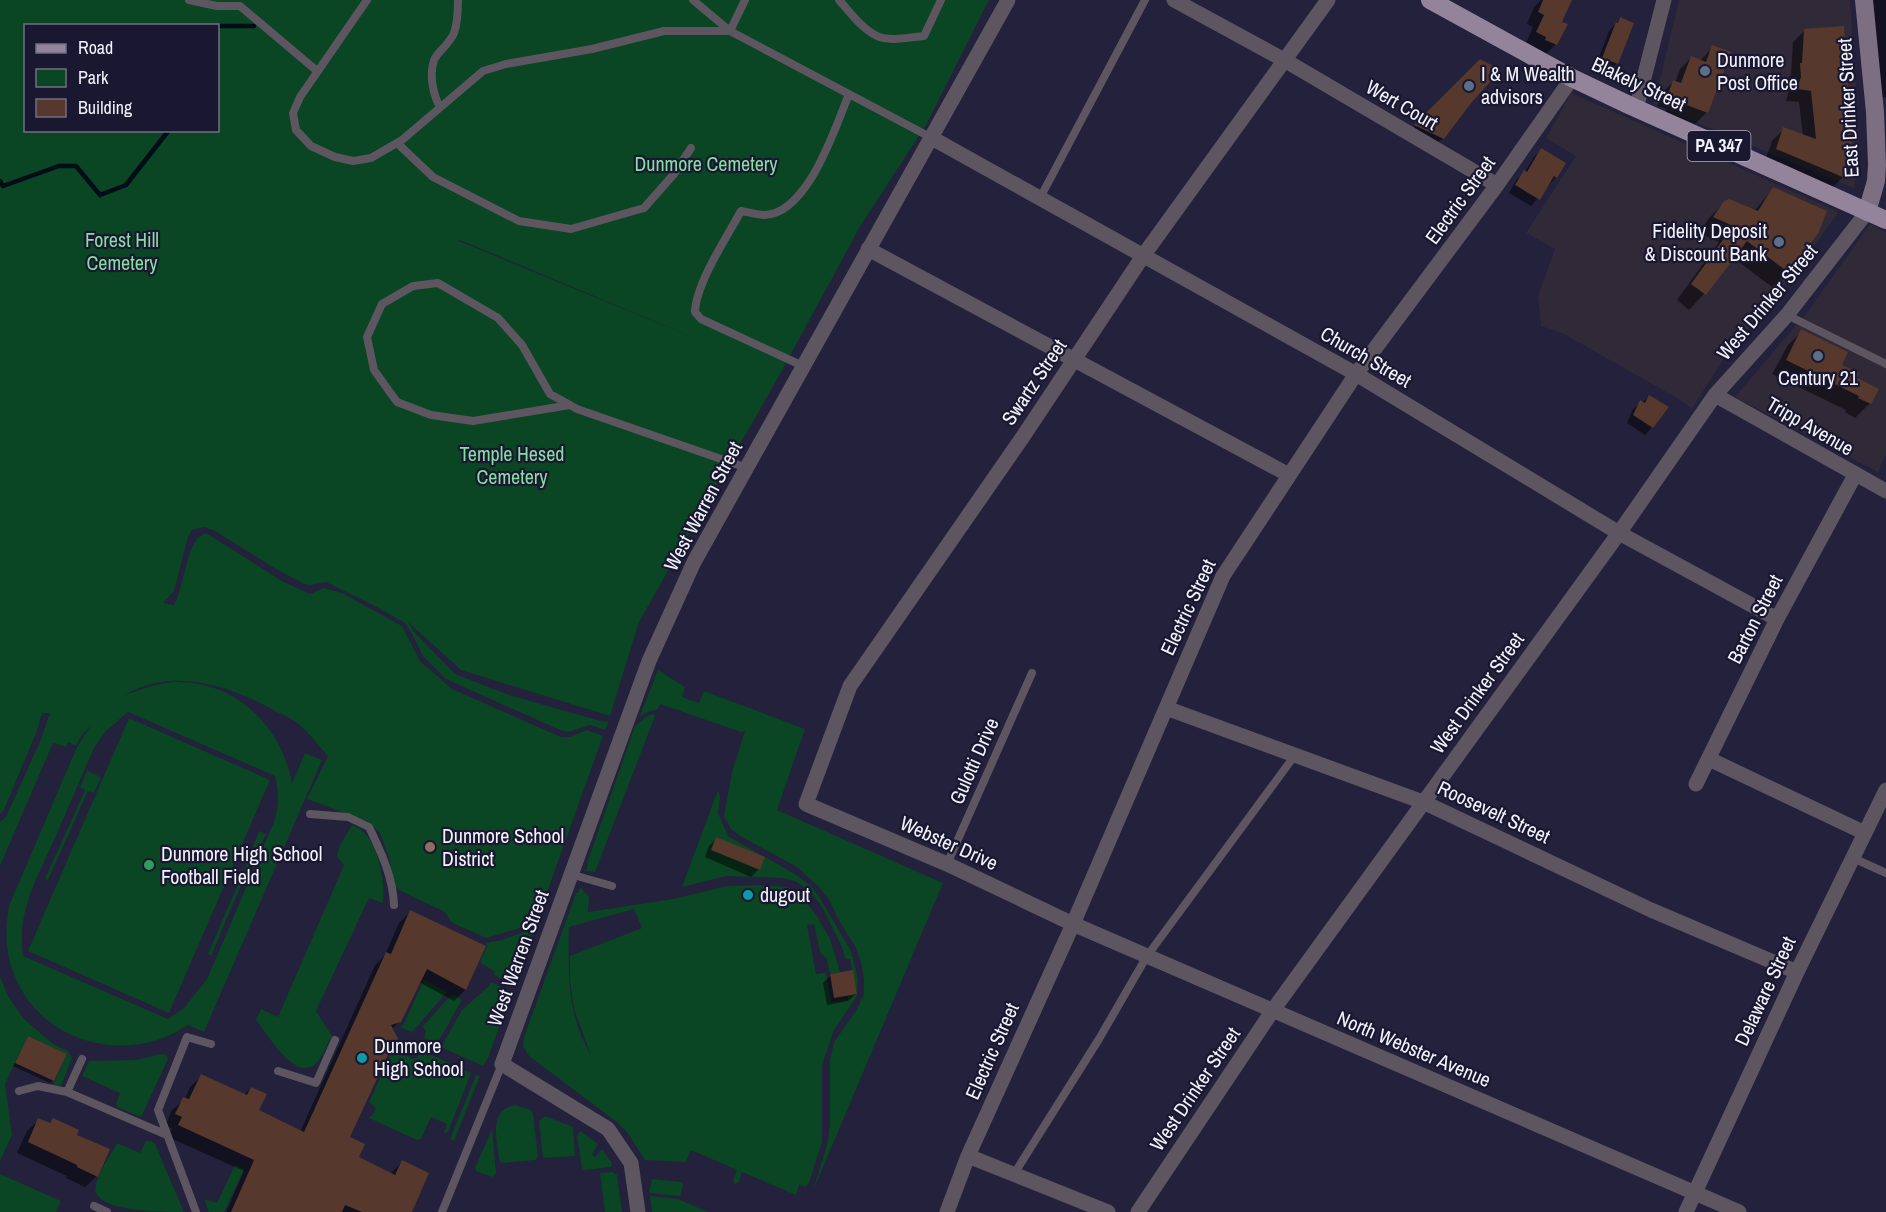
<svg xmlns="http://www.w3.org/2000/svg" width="1886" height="1212" font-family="'Archivo Narrow',sans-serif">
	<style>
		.commercial { fill: #302938 }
		.green { fill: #0a4524; fill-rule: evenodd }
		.shadow { fill: #0007 }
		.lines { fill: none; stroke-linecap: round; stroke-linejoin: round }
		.stream { stroke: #000c17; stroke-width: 4.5 }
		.building { fill: #56382c }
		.lane { stroke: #5d5560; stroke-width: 8 }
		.street { stroke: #5d5560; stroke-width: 15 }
		.secondary { stroke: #7c6f82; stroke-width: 18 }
		.primary { stroke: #94849b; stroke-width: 18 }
		.service-dot { fill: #5c6f8a; stroke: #1a1830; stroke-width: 2 }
		.education-dot { fill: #8d6e63; stroke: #1a1830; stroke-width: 2 }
		.leisure-dot { fill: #2e9e5b; stroke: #1a1830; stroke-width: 2 }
		.culture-dot { fill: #0f9aa8; stroke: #1a1830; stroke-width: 2 }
		.labels { text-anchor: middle; stroke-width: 4.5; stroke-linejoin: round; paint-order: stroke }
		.shield { fill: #1a1830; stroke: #b1b1bf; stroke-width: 1.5 }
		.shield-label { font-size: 18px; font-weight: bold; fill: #f2f2fc }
		.poi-label { font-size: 20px; fill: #f2f2fc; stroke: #1a1830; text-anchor: start }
		.street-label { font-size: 20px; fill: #f2f2fc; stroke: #1a1830 }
		.park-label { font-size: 20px; fill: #88dda2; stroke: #1a1830 }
	</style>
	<rect width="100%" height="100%" fill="#23213b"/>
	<path class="commercial" d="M1679,0H1850L1860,151L1854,188L1654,105Z
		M1571,93L1839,212L1768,307L1732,346L1692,409L1682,401L1564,334L1541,326L1538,296L1555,249L1526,233L1576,156L1546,138Z
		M1870,224L1886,232V455L1878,472L1735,397L1809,310Z"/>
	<path class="green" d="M0,0H989L926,125L861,225L780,374L639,622L610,716L461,670L408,622L414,632L455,674L509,695L604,722L609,721L605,730L590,725L569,732L560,730L446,679L423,656L412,634L405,623L373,605L326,582L310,585L304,584L276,569L215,531L204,527L192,530L188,537L174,591L163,603L174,605C183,588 187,550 197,539C199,536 203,535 206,533L282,581L310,594L324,588L342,593L402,626L420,661L452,689L561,737H569L587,730L603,736L536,923L533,922L520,928L486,938L451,922L445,912L403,892L394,886L389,858L380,833L369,822L307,799L328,756C319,746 310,734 300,725C293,719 283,715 275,711C231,686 173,666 125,695C141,690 156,683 174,682C235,680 281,725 292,783L305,753L322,760L204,1032L188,1025C129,1066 40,1044 14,974C5,952 5,929 9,906L77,747L91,725L81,736L76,746L68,742L66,747L53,743L0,866V822L6,817L41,739L50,713H42L37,731L3,812L0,814ZM26,26H218V130H26ZM460,240L714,346L459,241ZM128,712L275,776C279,792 279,807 274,822L207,979L184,1008L168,1019L23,956C16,913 38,876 55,838C68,808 81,778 94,748L106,731Z
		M658,670L685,687L682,697L699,703L704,691L805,729L777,810L943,883L813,1191L828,1141L830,1123V1059L834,1042L856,1011L864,994V980L861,962L855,946L838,919L829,899L818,886L797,867L740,836L731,829L724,816L732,772L745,731L741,732L660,704L658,709L645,713L639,718Z
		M654,714L655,716L595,872L586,871L588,864L587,863L635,726L649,715Z
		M129,718L270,780L169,1013L28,951Z
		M87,771L101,777L94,793L88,791L48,880L45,879L85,790L80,787Z
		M718,790L720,797L718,813L728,836L793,873L810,885L818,895L851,951L858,979L857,996L834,1030L822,1065V1142L809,1183L806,1187L799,1185L796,1195L742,1172L738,1183L734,1184L733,1180L737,1170L691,1150L686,1162L645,1160L627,1132L618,1123L529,1056L523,1046L524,1037L576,893H578L580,887L589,897L588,912L673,899L727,886L763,885L787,887L800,895L817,916L830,939L840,972L830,974L827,959L820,952L814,924L807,925L816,974L826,973L831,1002L848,1000V996L857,994L850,959H846L841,945L822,907L811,892L797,882L783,878L726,876L682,887ZM634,909L642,928L570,956V980L574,1009L591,1055C567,1015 568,972 569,927Z
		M352,825C377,832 386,881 383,903L369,898L316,1011L332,1036C327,1044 324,1054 318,1061C298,1087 268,1035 256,1020L261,1009L278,1017L344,865L337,857L340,845Z
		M259,831L266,834L259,849L257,848L211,956L208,954L254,847L253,846Z
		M529,930H534L514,985L494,975L495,972L480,962L487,946L485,943L502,940Z
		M0,977L8,996L23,1018L53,1044L68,1051L72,1058L61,1086L53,1085L67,1054L28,1036L5,1084L12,1135L0,1161Z
		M424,980L447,992L412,1032L400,1027L403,1025Z
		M491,982L512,992L488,1058L483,1066L441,1047L462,1010L489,986Z
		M452,994L462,1000L437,1044L424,1038L426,1030L422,1027Z
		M421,1050L471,1073L448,1132L444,1133L447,1124L431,1117L421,1139L417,1140L369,1118L374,1113L376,1108L369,1102L391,1054L408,1056L412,1059L417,1058Z
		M161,1054L166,1055L168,1059L141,1117L117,1107L116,1104L120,1093L82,1076L89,1061L137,1060Z
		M476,1075L480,1076L454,1141L450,1139Z
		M515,1105L531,1110L533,1113L538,1157L535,1160L503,1163L500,1162L499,1159C497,1139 488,1110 515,1105Z
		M545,1116L573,1127L575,1156L543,1158L539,1121Z
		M492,1129L496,1174L492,1177L476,1171L475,1168Z
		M580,1131L598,1144L592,1155L595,1157L602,1149L612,1163L611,1167L584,1170L582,1168L577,1136Z
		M146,1141H151L155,1144L184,1212C165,1212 87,1212 96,1185C99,1170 110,1156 117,1143L140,1153Z
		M235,1165L244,1169L224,1212H209L204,1199L217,1203Z
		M613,1172L617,1175L622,1212H605L600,1173Z
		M0,1174L61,1201L56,1212H0Z
		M652,1179L682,1182L683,1186L680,1196L649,1193Z
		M650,1196L678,1199L708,1212H652Z"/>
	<path class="shadow" d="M1541,0H1564L1556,44L1544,56L1526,43L1533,27L1527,24L1534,7Z
		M1873,0H1886V97L1881,98Z
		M1620,19L1617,63L1610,71L1596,65L1609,31Z
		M1805,30L1843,177L1831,189L1765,161L1772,141L1784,129L1803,136L1799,102L1786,101L1789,90V77L1791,75L1793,42Z
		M1713,47L1707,112L1695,124L1665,112L1667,109L1657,106L1662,93L1673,82L1675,83L1680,69L1691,58L1700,61Z
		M1481,61L1470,101L1443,138L1431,150L1404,137Z
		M1541,150L1556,177L1531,206L1509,193L1517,179L1525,172L1534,157Z
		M1773,189L1817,231L1788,272L1772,287L1732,257L1704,294L1689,310L1677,300L1719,242L1699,233L1709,218L1725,202L1754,211Z
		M1802,331L1855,378L1877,389L1870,403L1855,418L1845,412L1846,410L1772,374L1788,345Z
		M1649,397L1652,427L1645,435L1627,423L1633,409Z
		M716,839L759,869L751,877L705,857L709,846Z
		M410,912L484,947L465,990L454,1001L419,982L400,1021L392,1029L397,1041L390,1048L348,1138L357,1158L390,1174L402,1162L411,1212H226L244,1171L168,1137L172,1128L165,1126L172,1110L185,1099L190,1087L202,1076L244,1095L251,1088L257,1111L300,1132L375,965L385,955L399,923Z
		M830,976L856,994L848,1001L827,1005L823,983Z
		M28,1038L53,1080L50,1083L13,1066Z
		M39,1120L49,1124L53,1120L75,1136L97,1176L85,1187L66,1178L67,1176L17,1153L27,1131Z"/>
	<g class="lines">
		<path class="stream" d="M218,26H254
			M0,181L3,186L59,166H76L100,195L126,185L169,130"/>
	</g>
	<path class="building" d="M1543,0H1572L1562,22L1568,24L1557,45L1545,40L1546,37L1536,32L1544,15L1538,12Z
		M1620,17L1634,23L1618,64L1602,58L1616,22L1618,23Z
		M1844,26L1852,152L1845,178L1776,149L1783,127L1816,139L1811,91L1797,89L1801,77L1800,63H1802L1804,29Z
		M1712,45L1731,52L1708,113L1676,101L1677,98L1668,94L1673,80L1681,83L1691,56L1706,62Z
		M1480,59L1501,70L1472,102L1444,139L1414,125Z
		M1541,148L1566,163L1557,178L1554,176L1540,200L1515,185L1524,170L1527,172Z
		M1773,187L1827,211L1819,232L1789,273L1747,241L1706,295L1691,284L1733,226L1713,217L1724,201L1729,199L1758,211Z
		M1801,329L1848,352L1842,365L1859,373L1857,378L1879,389L1871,404L1858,398L1859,396L1786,360Z
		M1649,395L1669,407L1653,428L1633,415L1640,400L1645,403Z
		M716,837L765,857L760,870L711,850Z
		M410,910L486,946L466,990L427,969L401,1022L391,1025L399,1041L394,1042L350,1137L365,1144L359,1157L395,1175L402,1160L429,1173L412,1212H362L345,1205L342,1212H231L254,1160L178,1125L182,1117L175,1114L183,1097L189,1099L201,1074L247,1095L251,1087L267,1094L259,1110L304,1132L386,952L391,954Z
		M853,970L857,994L834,998L830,974Z
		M28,1036L67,1054L54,1081L15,1063Z
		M38,1118L50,1123L53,1118L79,1130L77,1135L110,1149L98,1177L77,1167V1165L28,1142Z"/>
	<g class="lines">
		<path class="lane" d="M189,0L217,6H240L317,71
			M367,0L300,97L293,113L296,130L311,146L335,157L353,161L371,158L402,140L483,71L506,64L592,49L664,31H730L745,0
			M693,0L730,31L930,137
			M839,0C850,12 862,29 877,36C889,42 911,37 924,36L941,0
			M440,107C433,95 429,74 434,60C438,51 449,45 454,33C458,22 458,11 458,0
			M397,143L433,177L519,221L571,229L644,208L674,174L691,148
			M1040,198L1145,0
			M1787,315L1886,364
			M803,366L701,319L695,312C696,283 727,237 741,211C748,212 757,215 764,215C808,214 835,128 849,94
			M570,405L473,421L431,415L397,402L374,370L367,337L382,304L413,286L438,283L498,318L522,345L550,394L570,405L577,409L747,468
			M310,814L348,817L369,827C381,852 393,877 394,905
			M1853,858L1886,873
			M947,864L1032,673
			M570,874L612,886
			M82,1059L67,1092L167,1135
			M278,1071L316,1083L335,1040
			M19,1091L38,1086L67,1092
			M1014,1174L1099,1039L1147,956L1295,755
			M94,1206L107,1212
			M196,1212L158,1110L187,1037L211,1044
			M442,1212L502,1064"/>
		<path class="street" d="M1174,0L1286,61L1497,185
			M1328,0L1143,256L1022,438L850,686L806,804L947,864L1073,924L1739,1212
			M1636,109L1664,0
			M930,137L1356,374L1619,533L1777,619
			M868,249L1289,475
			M1715,395L1886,491
			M1166,708L1423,802L1651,910L1797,972
			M1709,759L1865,833
			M1696,784L1777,619L1855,475
			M968,1156L1108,1212
			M638,1212L631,1163L608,1129L502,1064L649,661L694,562L1008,0
			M947,1212L968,1156L1073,924L1223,576L1356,374L1497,185L1572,78
			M1138,1212L1273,1010L1619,533L1715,395L1787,315L1867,212
			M1686,1212L1797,972L1886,790"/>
		<path class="secondary" d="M1864,0L1875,112L1877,165L1876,181L1867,212"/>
		<path class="primary" d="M1430,0L1572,78L1631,106L1886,220"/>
	</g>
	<g class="service-dot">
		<circle cx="1705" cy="71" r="6"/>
		<circle cx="1469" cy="86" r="6"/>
		<circle cx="1779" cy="242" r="6"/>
		<circle cx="1818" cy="356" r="6"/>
	</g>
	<circle class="education-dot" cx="430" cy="847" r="6"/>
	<circle class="leisure-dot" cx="149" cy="865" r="6"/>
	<g class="culture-dot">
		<circle cx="748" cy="895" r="6"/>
		<circle cx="362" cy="1058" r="6"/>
	</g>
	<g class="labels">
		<rect class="shield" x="1687.5" y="131" width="63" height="30" rx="4.5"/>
		<g class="shield-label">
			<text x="1719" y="152">PA 347</text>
		</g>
		<g class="poi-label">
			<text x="1717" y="67">Dunmore<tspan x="1717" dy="23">Post Office</tspan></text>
			<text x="1481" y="81">I &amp; M Wealth<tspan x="1481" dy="23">advisors</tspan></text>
			<text x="1767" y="238" text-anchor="end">Fidelity Deposit<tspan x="1767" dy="23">&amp; Discount Bank</tspan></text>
			<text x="1818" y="385" text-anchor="middle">Century 21</text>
			<text x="442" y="843">Dunmore School<tspan x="442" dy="23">District</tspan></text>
			<text x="161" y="861">Dunmore High School<tspan x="161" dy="23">Football Field</tspan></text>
			<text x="760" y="902">dugout</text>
			<text x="374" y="1053">Dunmore<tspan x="374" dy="23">High School</tspan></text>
		</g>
		<g class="street-label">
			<text transform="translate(1639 84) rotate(25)" y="7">Blakely Street</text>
			<text transform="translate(1402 105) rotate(30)" y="7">Wert Court</text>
			<text transform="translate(1848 108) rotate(-93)" y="7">East Drinker Street</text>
			<text transform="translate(1460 200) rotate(-54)" y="7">Electric Street</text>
			<text transform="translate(1767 302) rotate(-50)" y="7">West Drinker Street</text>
			<text transform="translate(1366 357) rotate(30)" y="7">Church Street</text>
			<text transform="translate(1034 382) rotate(-56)" y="7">Swartz Street</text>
			<text transform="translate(1810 426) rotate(30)" y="7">Tripp Avenue</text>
			<text transform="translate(703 506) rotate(-62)" y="7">West Warren Street</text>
			<text transform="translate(1188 607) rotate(-65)" y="7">Electric Street</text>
			<text transform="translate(1755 619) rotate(-63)" y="7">Barton Street</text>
			<text transform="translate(1477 693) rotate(-54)" y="7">West Drinker Street</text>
			<text transform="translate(974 761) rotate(-66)" y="7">Gulotti Drive</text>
			<text transform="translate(1494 812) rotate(25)" y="7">Roosevelt Street</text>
			<text transform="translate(949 843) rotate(24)" y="7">Webster Drive</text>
			<text transform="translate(518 958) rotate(-70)" y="7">West Warren Street</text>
			<text transform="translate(1765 991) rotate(-65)" y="7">Delaware Street</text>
			<text transform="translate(1414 1049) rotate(23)" y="7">North Webster Avenue</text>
			<text transform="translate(992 1051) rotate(-66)" y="7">Electric Street</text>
			<text transform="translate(1195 1089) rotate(-56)" y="7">West Drinker Street</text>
		</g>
		<g class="park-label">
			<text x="706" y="171">Dunmore Cemetery</text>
			<text x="122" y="247">Forest Hill<tspan x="122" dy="23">Cemetery</tspan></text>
			<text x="512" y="461">Temple Hesed<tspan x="512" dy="23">Cemetery</tspan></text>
		</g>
	</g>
	<rect x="24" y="24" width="195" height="108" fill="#1a1830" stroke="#706f82" stroke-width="1.5"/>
	<rect x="36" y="44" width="30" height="9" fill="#94849b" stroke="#706f82" stroke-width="1.5"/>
	<text x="78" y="54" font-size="18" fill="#f2f2fc">Road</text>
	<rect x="36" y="69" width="30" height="18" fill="#0a4524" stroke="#706f82" stroke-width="1.5"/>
	<text x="78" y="84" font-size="18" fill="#f2f2fc">Park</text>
	<rect x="36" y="99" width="30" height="18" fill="#56382c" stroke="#706f82" stroke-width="1.5"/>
	<text x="78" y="114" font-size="18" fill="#f2f2fc">Building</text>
</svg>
